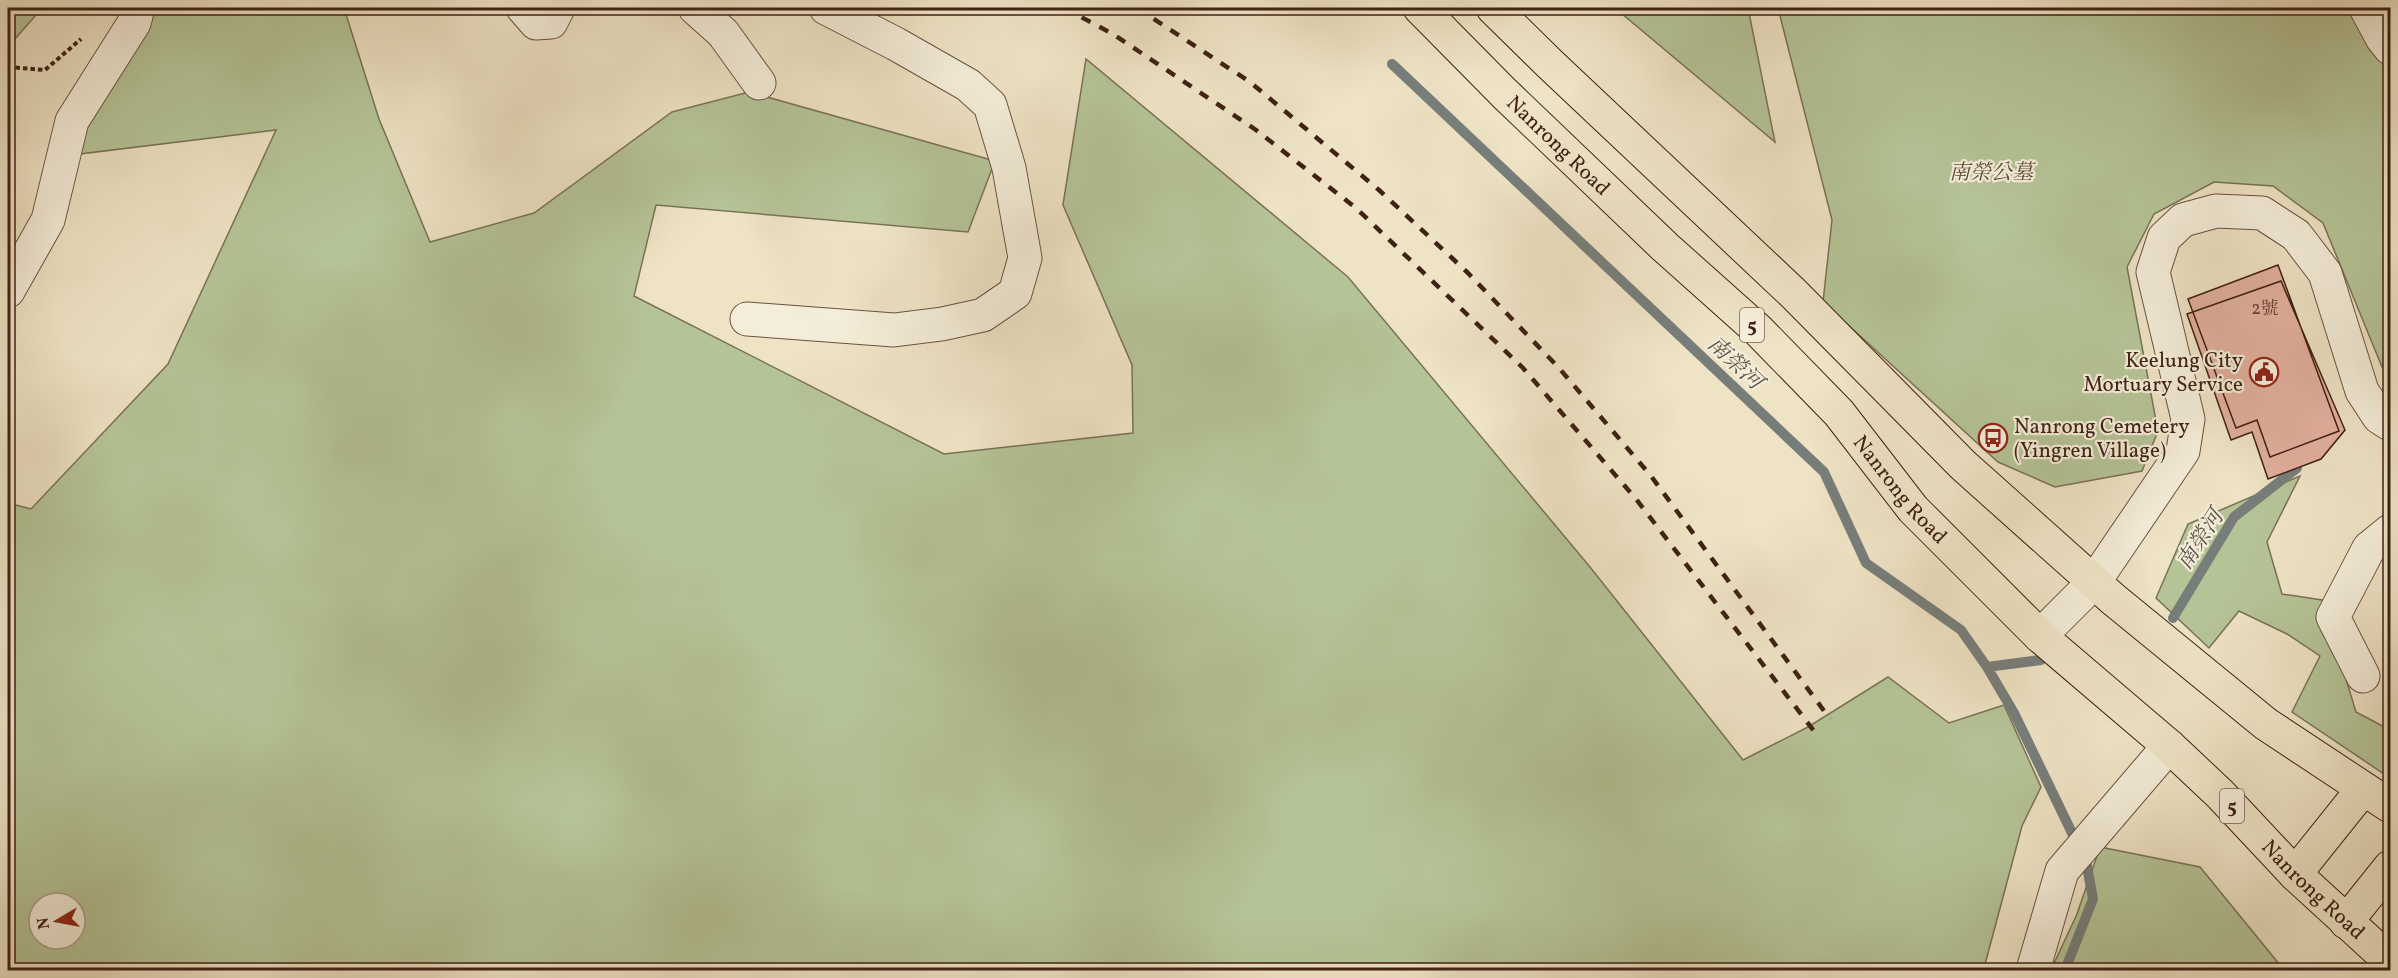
<svg xmlns="http://www.w3.org/2000/svg" width="2398" height="978" font-family="Vollkorn,'Noto Serif TC',serif">
	<style>
		.green { fill: #b5c497; stroke: #7a7256; stroke-width: 1.5; fill-rule: evenodd }
		.lines { fill: none; stroke-linecap: round; stroke-linejoin: round }
		.stream { stroke: #777e7a; stroke-width: 10 }
		.building { fill: #e1af9d; stroke: #3f2115; stroke-width: 1.5 }
		.minor-casing { stroke: #6b5241; stroke-width: 35 }
		.major-casing { stroke: #3f2115; stroke-width: 35 }
		.path { stroke: #3f2115; stroke-width: 4; stroke-dasharray: 4.5 3; stroke-linecap: butt }
		.minor { stroke: #f4edd9; stroke-width: 33 }
		.major { stroke: #eee3c5; stroke-width: 33 }
		.rail { stroke: #3f2115; stroke-width: 4.5; stroke-dasharray: 10 10; stroke-linecap: butt }
		.labels { text-anchor: middle; stroke-width: 4.5; stroke-linejoin: round; paint-order: stroke }
		.number-label { font-size: 18px; fill: #684437 }
		.shield { fill: #f4edd9; stroke: #755e50; stroke-width: 1.5 }
		.shield-label { font-size: 20px; font-weight: bold; fill: #3f2115 }
		.street-label { font-size: 21px; fill: #3f2115; stroke: #f4edd9 }
		.park-label { font-size: 21px; font-style: italic; fill: #5c4a36; stroke: #f4edd9 }
		.poi-label { font-size: 21px; fill: #3f2115; stroke: #f4edd9; text-anchor: end }
		.water-label { font-size: 22px; font-style: italic; fill: #5b5047; stroke: #f4edd9 }
	</style>
	<rect width="100%" height="100%" fill="#eee3c5"/>
	<filter id="stains"><feTurbulence type="fractalNoise" baseFrequency=".00333" numOctaves="4"/><feColorMatrix values="0 0 0 0 .2 0 0 0 0 .09 0 0 0 0 .02 0 0 0 .5 -.17"/></filter>
	<radialGradient id="worn" r=".72"><stop offset=".6" stop-color="#630" stop-opacity="0"/><stop offset="1" stop-color="#630" stop-opacity=".3"/></radialGradient>
	<path class="green" d="M8,8H42L8,47Z
		M126,8H344L379,119L430,242L534,213L672,112L749,92L995,161L968,232L656,205L634,296L944,454L1133,433L1132,365L1063,205L1086,59L1348,277L1590,567L1743,760L1808,727L1888,677L1949,723L2004,705L2041,787L2022,826L1984,968L1982,970H8V503L31,509L168,364L276,130L71,155ZM39,903H75V939H39Z
		M1615,8H1748L1775,142Z
		M1778,8H2390V379L2382,367L2323,223L2273,186L2214,182L2154,214L2127,267L2158,431L2142,471L2055,487L1998,462L1823,302L1832,220Z
		M2300,476L2267,542L2282,594L2322,600L2356,712L2390,730V778L2292,712L2320,656L2287,634L2239,611L2209,648L2156,598L2188,524Z
		M2100,847L2200,867L2284,970H2051L2077,914Z"/>
	<g class="lines">
		<path class="stream" d="M1392,64L1824,472L1866,563L1961,630L1987,667L2041,660
			M2173,618L2234,517L2297,468
			M1987,667L2014,713L2073,835
			M2065,970L2093,899L2086,861"/>
	</g>
	<path class="building" d="M2278,265L2339,431L2270,457L2257,420L2236,428L2188,299Z
		M2281,281L2345,430L2321,459L2268,479L2252,432L2231,440L2187,314Z"/>
	<g class="lines">
		<g class="minor-casing">
			<path id="minor" d="M523,8L536,23L551,22L558,8
				M695,8L723,33L759,83
				M2366,8L2382,38L2390,48
				M8,291L48,220L72,121L134,23L138,8
				M747,319L894,330L942,324L983,315L1015,293L1025,258L1009,168L990,105L968,85L896,44L826,8
				M2040,636L2094,582L2183,451L2188,419L2153,272L2164,238L2183,220L2216,211L2262,213L2296,235L2325,273L2362,391L2379,417L2390,424
				M2363,676L2333,617L2369,548L2390,531
				M2033,970L2062,871L2169,746"/>
		</g>
		<g class="major-casing">
			<g id="major">
				<path id="s1" d="M1420,8L1504,93L1665,247L1758,330L1839,413L1913,509L2040,636L2169,746L2220,794L2295,874L2390,961"/>
				<path d="M1493,8L1550,64L1794,294L1963,465L2113,599L2266,724L2390,806"/>
				<path d="M2295,874L2363,789"/>
				<path d="M2346,922L2390,867"/>
			</g>
		</g>
		<path class="path" d="M8,67L45,70L81,39"/>
		<use href="#minor" class="minor"/>
		<use href="#major" class="major"/>
		<path class="rail" d="M1064,8L1113,34L1256,130L1356,208L1523,368L1636,499L1814,731
			M1137,8L1250,82L1379,190L1467,272L1559,368L1651,476L1830,719"/>
	</g>
	<defs>
		<g id="civic-ring" transform="scale(1.5)"><circle r="9.5" fill="#f4edd9" stroke="#8f2418" stroke-width="1.5"/><path d="M-.6-6.5H3V-4.5H.6V-3L4-1V1h2V6H-6V1h2V-1L-.6-3ZM-1.2 2.5V6h2.4V2.5Z" fill="#8f2418"/></g>
		<g id="bus-ring" transform="scale(1.5)"><circle r="9.5" fill="#f4edd9" stroke="#8f2418" stroke-width="1.5"/><path d="M-5-6H5V4H4V6H2V4H-2V6H-4V4H-5ZM-3.5-4V0h7V-4ZM-3.5 1.2v1.5H-2V1.2ZM2 1.2v1.5H3.5V1.2Z" fill="#8f2418"/></g>
	</defs>
	<g fill-rule="evenodd">
		<use href="#civic-ring" x="2264" y="372"/>
		<use href="#bus-ring" x="1993" y="438"/>
	</g>
	<g class="labels">
		<g class="number-label">
			<text x="2265" y="314">2號</text>
		</g>
		<g class="shield">
			<rect x="1740" y="308" width="24" height="34" rx="4.5"/>
			<rect x="2220" y="789" width="24" height="34" rx="4.5"/>
		</g>
		<g class="shield-label">
			<text x="1752" y="332">5</text>
			<text x="2232" y="813">5</text>
		</g>
		<g class="street-label">
			<text dy="7" stroke="none"><textPath href="#s1" startOffset="195">Nanrong Road</textPath></text>
			<text dy="7" stroke="none"><textPath href="#s1" startOffset="681">Nanrong Road</textPath></text>
			<text dy="7" stroke="none"><textPath href="#s1" startOffset="1257">Nanrong Road</textPath></text>
		</g>
		<g class="park-label">
			<text x="1991" y="179">南榮公墓</text>
		</g>
		<g class="poi-label">
			<text x="2243" y="367">Keelung City<tspan x="2243" dy="24">Mortuary Service</tspan></text>
			<text x="2014" y="433" text-anchor="start">Nanrong Cemetery<tspan x="2014" dy="24">(Yingren Village)</tspan></text>
		</g>
		<g class="water-label">
			<text transform="translate(1736 362) rotate(43)" y="8">南榮河</text>
			<text transform="translate(2199 539) rotate(-57)" y="8">南榮河</text>
		</g>
	</g>
	<rect width="2398" height="978" fill="none" stroke="#eee3c5" stroke-width="30"/>
	<rect x="9" y="9" width="2380" height="960" fill="none" stroke="#3f2115" stroke-width="3"/>
	<rect x="15" y="15" width="2368" height="948" fill="none" stroke="#3f2115" stroke-width="1.5"/>
	<g transform="translate(57 921) rotate(260)"><circle r="28" fill="#f4edd9" stroke="#ac9b8b" stroke-width="1.5"/>
	<path d="M0-4.5L10 22L0 15L-10 22Z" fill="#8f2418"/>
	<text y="-9" font-size="16" font-weight="bold" text-anchor="middle" fill="#3f2115">N</text>
	</g>
	<rect width="100%" height="100%" filter="url(#stains)"/>
	<rect width="100%" height="100%" fill="url(#worn)"/>
</svg>
